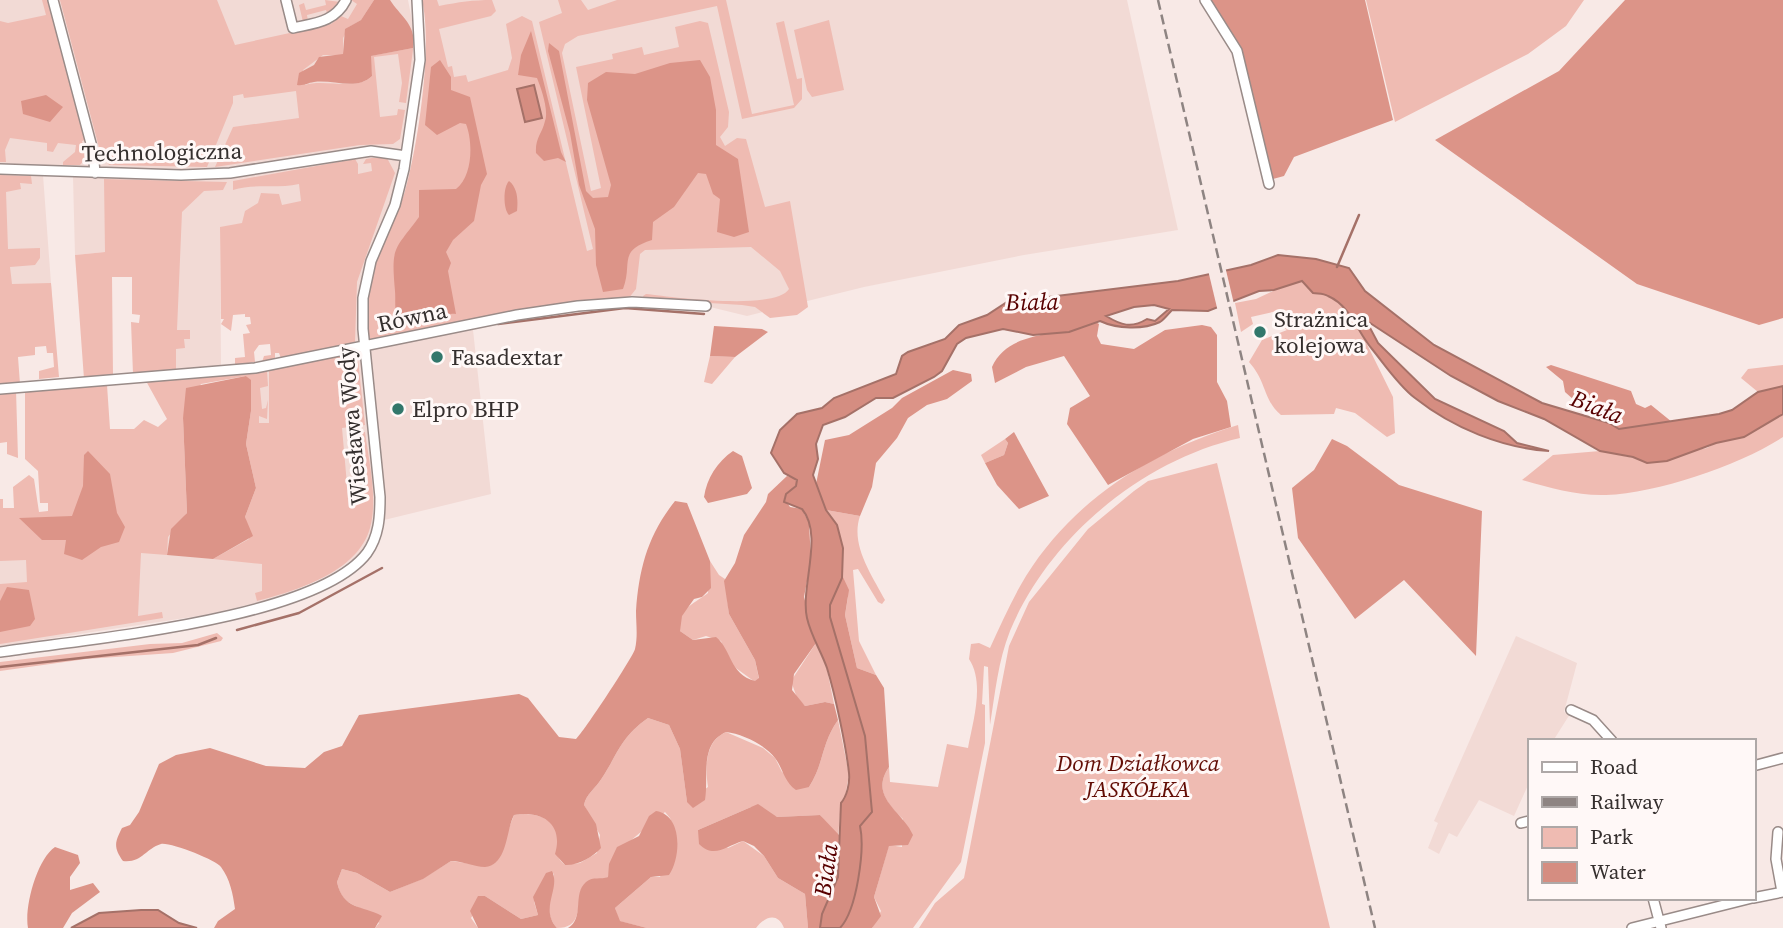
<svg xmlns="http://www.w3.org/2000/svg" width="1783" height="928" font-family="'Source Serif 4',serif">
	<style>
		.built { fill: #f2dad5 }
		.green { fill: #efbbb2 }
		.forest { fill: #dc9488 }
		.water { fill: #d58d81; stroke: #a57168; stroke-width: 2; fill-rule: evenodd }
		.pier { fill: #f8e9e6 }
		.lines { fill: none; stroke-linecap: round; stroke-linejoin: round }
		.stream { stroke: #a57168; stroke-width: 2.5 }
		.minor-casing { stroke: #998b88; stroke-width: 12 }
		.minor { stroke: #fff; stroke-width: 9 }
		.rail { stroke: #8e8482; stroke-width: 2.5; stroke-dasharray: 10 5; stroke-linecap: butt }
		.poi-dot { fill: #32776b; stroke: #fff8f7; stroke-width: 2.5 }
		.labels { text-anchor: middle; stroke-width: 6; stroke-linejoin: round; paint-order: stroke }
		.street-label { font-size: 23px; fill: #352f2e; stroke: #fff8f7 }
		.poi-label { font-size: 23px; fill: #352f2e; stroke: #fff8f7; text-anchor: start }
		.park-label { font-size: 23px; font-style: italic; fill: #630d05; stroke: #fff8f7 }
		.water-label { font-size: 24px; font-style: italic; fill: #580000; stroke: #fff8f7 }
	</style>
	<rect width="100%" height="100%" fill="#f8e9e6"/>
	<path class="built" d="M0,0H408L420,60L404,172L371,261L363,320L365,347L473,330L491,494L380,521L358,556L330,575L277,598L205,615L0,646V519L262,524L255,368L287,354L220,227L221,366L176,371V208L105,252L75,255L73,177L43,175L54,324H0Z
		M427,0H1127L1178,230L1024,255L864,287L747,316L706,306L661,303L557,309L457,86L441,62Z
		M1516,636L1577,663L1564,712L1570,714L1553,741H1529V783L1514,816L1479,800L1457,837L1449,833L1439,854L1428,848L1438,823L1434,821Z"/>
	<path class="green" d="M42,0H48L85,140L82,141L85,159L80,165H63V162L75,152L76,145L58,143L53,152L47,151V143L10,138L5,150L6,162H0V21L8,23L46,15Z
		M60,0H217L235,45L331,24L341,16L348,19L357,4L351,0H374L361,20L349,27L343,38V55H323L303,70L305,85C325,78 356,92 372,76L370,56L413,48L414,42L406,103L399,102L402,83L398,54L374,57L380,117L397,115L398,109L405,110L400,139L393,144L360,145L215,167L233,127L299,118L296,91L244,98L243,94L233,96V103L207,167L109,165L101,155Z
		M325,0L340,2L328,16L326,10L307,15L308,21L303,22L299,5L304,3L306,10L326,5Z
		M422,0H437L439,6C459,2 473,0 492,0L496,11L491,16L439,29L448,67L452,66L454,77L466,75L468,82L508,70L512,58L506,24L522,16L532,21L587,251L593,249L539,22L562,13L558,0H581L588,10L617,0H726L752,114L794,105L776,23L784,21L797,79L802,78V99L794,108L742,119L717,6L578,36L565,44L562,53L591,191L601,188L576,67L613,59L612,54L642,47L644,55L679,47L675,27L700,21L708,23L729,112L728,127L720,137L725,146L737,138L746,139L765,207L790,201L808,307L797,315L770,318L755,307L742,305L644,299L643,296L646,294C672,297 775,311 789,289L780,271L751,247L645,250L640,254L636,289L628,299L370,339C351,290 392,236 405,191C418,145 433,46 422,0Z
		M1366,0H1584L1566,26L1528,54L1395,122Z
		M829,20L844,90L812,97L807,90L794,30Z
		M372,158H387L395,173L357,282L355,342L347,344V347L282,361L279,353H275V363L261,365L264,356L271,355L270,344L259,345L254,352L255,362L235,365V358L245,357L243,334L250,333L246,325L251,324L250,317H245V314L233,315L231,331L221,324L224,319H221L220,227L242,223L245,211L258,203L261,193L279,194L282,205L301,201L299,184C277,189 255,183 233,190V181L355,159L358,164V174L372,171L371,163L363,164L366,159Z
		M0,175L31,176L32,184L20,183L21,189L6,192L8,249L40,248V258L35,265L10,267L12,284L51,283L59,377L39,379V371L54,367L53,353H47L46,346L35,347V355L18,357L20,384L0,386Z
		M104,179L227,182L223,190L204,191L182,212L177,330H190V339H184L185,348L176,349V371L133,374L131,322L139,323L140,315L132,314V277H112L113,376L84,379L75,255L105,252Z
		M1302,281L1313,293L1326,294L1339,303L1355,320L1393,397L1395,433L1387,437L1355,413L1336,408L1334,414L1281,415C1263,400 1267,382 1249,362L1262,340L1287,330L1279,324L1277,311L1251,317L1253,324L1241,332L1235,303L1256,299L1292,282Z
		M348,354L349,357L355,356L358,360L365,425L342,428L348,496L363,495L359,433L365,432C369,462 378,499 370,528C358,572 296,591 257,601L255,593L262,591V564L213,559L249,539L245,517L256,488L246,444L251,411V381L246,376L201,384L183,418L187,513L168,537L167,555L141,553L138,616L162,612L163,618L0,644V584L27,582L26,560L0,561V499H3V508H14L13,487L29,475L34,479L39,512L48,511V503H40L38,471L25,459V390L107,385L110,429H134L144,420L158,427L167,419L146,381L267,371L268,386L260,388L262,409L266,408L268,400L267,419L259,416V423H269V370Z
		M710,356L735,357L712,384L704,382Z
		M1783,365V386L1758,392L1741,378L1748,369Z
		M16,390L18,458L7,454V442L0,443V392Z
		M1783,414V437C1740,465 1658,493 1606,495C1577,496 1550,488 1522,480L1553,455L1600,451L1644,460L1707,448L1716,443L1744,437Z
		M1238,425L1240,438C1143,460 1049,537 1010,631C998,661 995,694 990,725L988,667L984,666L982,704L985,705V743L961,862L913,928H872L881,911L874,897L889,845L902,847L903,819C887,804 874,789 889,767L890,782L938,787L947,744L968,748C973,721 985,683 969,659L971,644L979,643L990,648C1001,624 1012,599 1026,576C1075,498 1151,452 1238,425Z
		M1005,439L1008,443L1004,455L985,463L981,455Z
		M1217,463L1330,928H919L935,903L964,878L1009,646L1029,602L1088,529L1134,491L1148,481Z
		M826,510L860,516C850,545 872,575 885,600L882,604L878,602L858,569L853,570L859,641L876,675L857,668L845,615L848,597L842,575L843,548L837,525Z
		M710,561L719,575L725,579L729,614L755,660L759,679L755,682L729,663L721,641L706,636L693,640L680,631C676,610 695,603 708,593Z
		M217,633L223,638L221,641L173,653L86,659L0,671V662L150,644L182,643Z
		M816,643L827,669L834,704L825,702L805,706L797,698L791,681Z
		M648,718L669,725L680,749L687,802L708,787C705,767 705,741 726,732L763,748L775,758L782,772L809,787C824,764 821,744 838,720L849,774L845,798L841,803L838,837L820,815L777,817L751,807L698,830L728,848L743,841L764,856L778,878L805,894L808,928H784C778,912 765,916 756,928H647L619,921L615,908L651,877H660L676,835L670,818L665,812C641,835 615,845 608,877L581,890C577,909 581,928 557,928C541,910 554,893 554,873L534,902L538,915L521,919L485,896L471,918L478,928H375L379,923C376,920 371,912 367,911C351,904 341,902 337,882L342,869L357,873L390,892L422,879L451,861L472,864L496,862L514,815C530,812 553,816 558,835C562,849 551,854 565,865L580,863L597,853L600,835L584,805C586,794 596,788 602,778C619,752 620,738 648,718Z"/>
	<path class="forest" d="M374,0H390C401,17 417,25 413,48L371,56L372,76C357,91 332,79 314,82C307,83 304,86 297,85L299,73L314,65L319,57L343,54L345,29L361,20Z
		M1208,0H1365L1393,120L1294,157L1284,176L1273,179L1242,54Z
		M1625,0H1783V318L1759,325L1637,284L1435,140L1559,71Z
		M531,31L561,152L566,162L558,158L544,161L536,153C535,138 542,134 545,121C549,110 541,88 537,78L518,75L521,55Z
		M549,43L559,51L586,191L593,198L608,197L611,185L587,100L588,83L606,72L635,74L670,63L700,60L710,77L716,110V145L738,159L749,232L734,237L717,232L720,199L713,194L706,174L698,173L674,207L653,222L652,240C617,251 633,263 623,289L603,292L596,265L595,229L579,185L570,133L548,51Z
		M440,60L451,77V90L470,97L487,174L481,185L474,221L453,240L446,252L451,263L448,271L456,314C436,312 421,328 401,322C393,312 396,302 395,291C391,246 394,251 419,217V190L456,189C473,176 473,142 466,124L460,123L437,135L425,125L431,67Z
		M46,95L63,107L50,122L23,114L21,101Z
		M509,181C518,188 518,201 517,211L509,215C503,209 503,187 509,181Z
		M1094,321L1099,324L1097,336L1101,344L1134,349L1165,330L1202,325L1211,327L1217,335V382L1227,401L1231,427L1193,439L1108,485L1067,424L1070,408L1090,396L1064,356L1026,367L995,383L992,367C1009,328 1062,338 1094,321Z
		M714,326L762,329L768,332L735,357L710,356Z
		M1551,365L1631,391L1636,404L1645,408L1651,405L1672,422L1619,429L1609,420L1592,416L1565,392L1563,381L1546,367Z
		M953,370L971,374L972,381L947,399L927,405L908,418L897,438L876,463L872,487L860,516L826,510L816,484L825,440L849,435L892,408L902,398Z
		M246,376L251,380V411L246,444L256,488L245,517L253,536L213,559L167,555L171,529L187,513L183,418L186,388Z
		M1014,432L1049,496L1019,509L997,485L985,463L1004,455L1008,443L1005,439Z
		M1332,439L1347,446L1399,485L1482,511L1476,656L1404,580L1355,619L1298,538L1292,488L1314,470Z
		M88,451L110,474L117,513L125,527L119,542L101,547L82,560L64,554L66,540H42L19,518L72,516L83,486L84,455Z
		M733,451L742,456L752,488L747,494L708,503L704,497C707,478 717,462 733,451Z
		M787,476L795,478L797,484L784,498L790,507L802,509L809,523L811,560L804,597L816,643L794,674L792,690L805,706L825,702L834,704L838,720C821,744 824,764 809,787L796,790C784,782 783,768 775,758C764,744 742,734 726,732C699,744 709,777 705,800L693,808L687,802L680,749L669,725L648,718C620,738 619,752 602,778C596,788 586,794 584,805L596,824L601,848C593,857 577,866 565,865L555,854C564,824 542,810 514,815C506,829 508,865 485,867C474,867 463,861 451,861L423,879L390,892L357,873L342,869L337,882C343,910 362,905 382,916L375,928H214L218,921L235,909C233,894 230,879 221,867C216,860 170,842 161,844C145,849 142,863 123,861C113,847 115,842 122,828L130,825L139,812L159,764L176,755L210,748L266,766L305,768L324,752L342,746L359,715L519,694L528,698L559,737L576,739C583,733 633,657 635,649C638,636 636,624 636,611C639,568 648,535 675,501L687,503L710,561L711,588L702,597L694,599L682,616L680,631L693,640L716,637C732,650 729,674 755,681L759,678L755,660L729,614L724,581L735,563L744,535L766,502L768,494Z
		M842,575L849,590L845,615L857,668L876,675L884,688L889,767C868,798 903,811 913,835L908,845L889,846L874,897L881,916L872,928H840C856,908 866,851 860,826L872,812L865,736L830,617V605Z
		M7,587L29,590L35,619L30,626L0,632V601Z
		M758,804L777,817L820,815L839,835L838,877L822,914L820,928H808L805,894L778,878L764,856L754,846L743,841C726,846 714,859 699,844L698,830Z
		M656,811C683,815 681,858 669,875L651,877L615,908L620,921L647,928H568C585,918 572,894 586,882C593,876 601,880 608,877L609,864L617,847L639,836L649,816Z
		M55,847L78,855L80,863L70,877V890L93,883L100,892L72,913L63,928H28C24,907 37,859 55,847Z
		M552,871C561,889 539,908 557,928H478L470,911L478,896H485L521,919L538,915L533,897L546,873Z"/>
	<path class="water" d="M534,85L542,118L525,122L517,89Z
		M1278,255L1316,259L1349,268L1365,291L1434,345L1542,403L1609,423L1619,429L1719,414L1732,410L1758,392L1783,386V414L1744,437L1716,443L1667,461L1647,463L1633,457L1600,451L1544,419L1498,401L1451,376L1370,323L1369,326L1378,343L1435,399L1504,431L1517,443L1549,451C1502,448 1453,428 1415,398C1399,386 1385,365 1372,349C1357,332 1351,306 1328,296C1323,293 1318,294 1313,293L1302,281L1274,290L1259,291L1208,311L1172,310C1168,314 1165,319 1160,322C1143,330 1117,329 1100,321L1069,332L1033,335L1003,329L966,338L957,344L942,371L934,377L893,398H876L845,417L823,425L816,444L818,459L813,475L826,510L837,525L843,548L842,578L830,605V617L865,736L872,812L860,826C865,849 857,910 840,928H820L822,914L838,877L841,803C847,796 850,783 849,773C846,746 835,694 827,668C821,651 811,636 807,618C800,587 824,535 802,509L784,502L786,494L796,486L797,480L784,473L771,453L780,430L797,414L822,408L834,398L896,374L902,356L908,352L945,339L959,325L987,315L1007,302L1178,281L1251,265ZM1154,305L1169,309L1155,321L1147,319C1131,329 1121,325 1106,316L1134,307Z
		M141,910H158L179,923L197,928H71L99,913Z"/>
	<path class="pier" d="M1225,266L1234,304L1218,312L1208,270Z"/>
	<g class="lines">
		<path class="stream" d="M1337,267L1359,215
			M498,324L625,308L704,314
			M237,630L299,613L382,568
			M0,667L198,645L216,638"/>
		<g class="minor-casing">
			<path id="minor" d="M53,0L93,151L95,173
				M286,0L293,28C315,23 335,22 346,0
				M1205,0L1237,51L1269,184
				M0,169L181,175L230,173L371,151L406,156
				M0,389L255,368L517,315L578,306L632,302L706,306
				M0,652C85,639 316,620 367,553C379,536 380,517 380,497L363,329V298L371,261L395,205L404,169L420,60L417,0
				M1571,710L1593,720L1612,741
				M1753,766L1783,758
				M1521,823L1529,821
				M1778,832L1776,859L1782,892
				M1653,898L1661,928
				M1753,898L1783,892
				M1632,928L1752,898"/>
		</g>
		<use href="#minor" class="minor"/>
		<path class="rail" d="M1158,0L1375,928"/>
	</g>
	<g class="poi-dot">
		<circle cx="1260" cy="332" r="7"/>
		<circle cx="437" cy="357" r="7"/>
		<circle cx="398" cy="409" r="7"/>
	</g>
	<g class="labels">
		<g class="street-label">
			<text transform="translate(162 152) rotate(-1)" y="8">Technologiczna</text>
			<text transform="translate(412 317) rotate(-12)" y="8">Równa</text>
			<text transform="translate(352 426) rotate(-95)" y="8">Wiesława Wody</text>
		</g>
		<g class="poi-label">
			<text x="1274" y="327">Strażnica<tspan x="1274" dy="26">kolejowa</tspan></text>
			<text x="451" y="365">Fasadextar</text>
			<text x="412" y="417">Elpro BHP</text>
		</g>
		<g class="park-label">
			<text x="1138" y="771">Dom Działkowca<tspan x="1138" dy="26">JASKÓŁKA</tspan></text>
		</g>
		<g class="water-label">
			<text transform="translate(1032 302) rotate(-1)" y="8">Biała</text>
			<text transform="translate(1597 407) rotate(21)" y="8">Biała</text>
			<text transform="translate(826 870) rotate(-82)" y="8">Biała</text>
		</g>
	</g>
	<rect x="1528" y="739" width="228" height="161" fill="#fff8f7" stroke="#aea8a7" stroke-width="2"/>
	<rect x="1542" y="762" width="35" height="10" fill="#ffffff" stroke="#aea8a7" stroke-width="2"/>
	<text x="1590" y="774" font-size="21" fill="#352f2e">Road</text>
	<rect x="1542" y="797" width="35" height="10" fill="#8e8482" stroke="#aea8a7" stroke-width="2"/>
	<text x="1590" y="809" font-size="21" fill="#352f2e">Railway</text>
	<rect x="1542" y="827" width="35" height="21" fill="#efbbb2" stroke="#aea8a7" stroke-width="2"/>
	<text x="1590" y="844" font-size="21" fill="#352f2e">Park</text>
	<rect x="1542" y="862" width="35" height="21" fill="#d58d81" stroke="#aea8a7" stroke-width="2"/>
	<text x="1590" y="879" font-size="21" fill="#352f2e">Water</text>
</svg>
